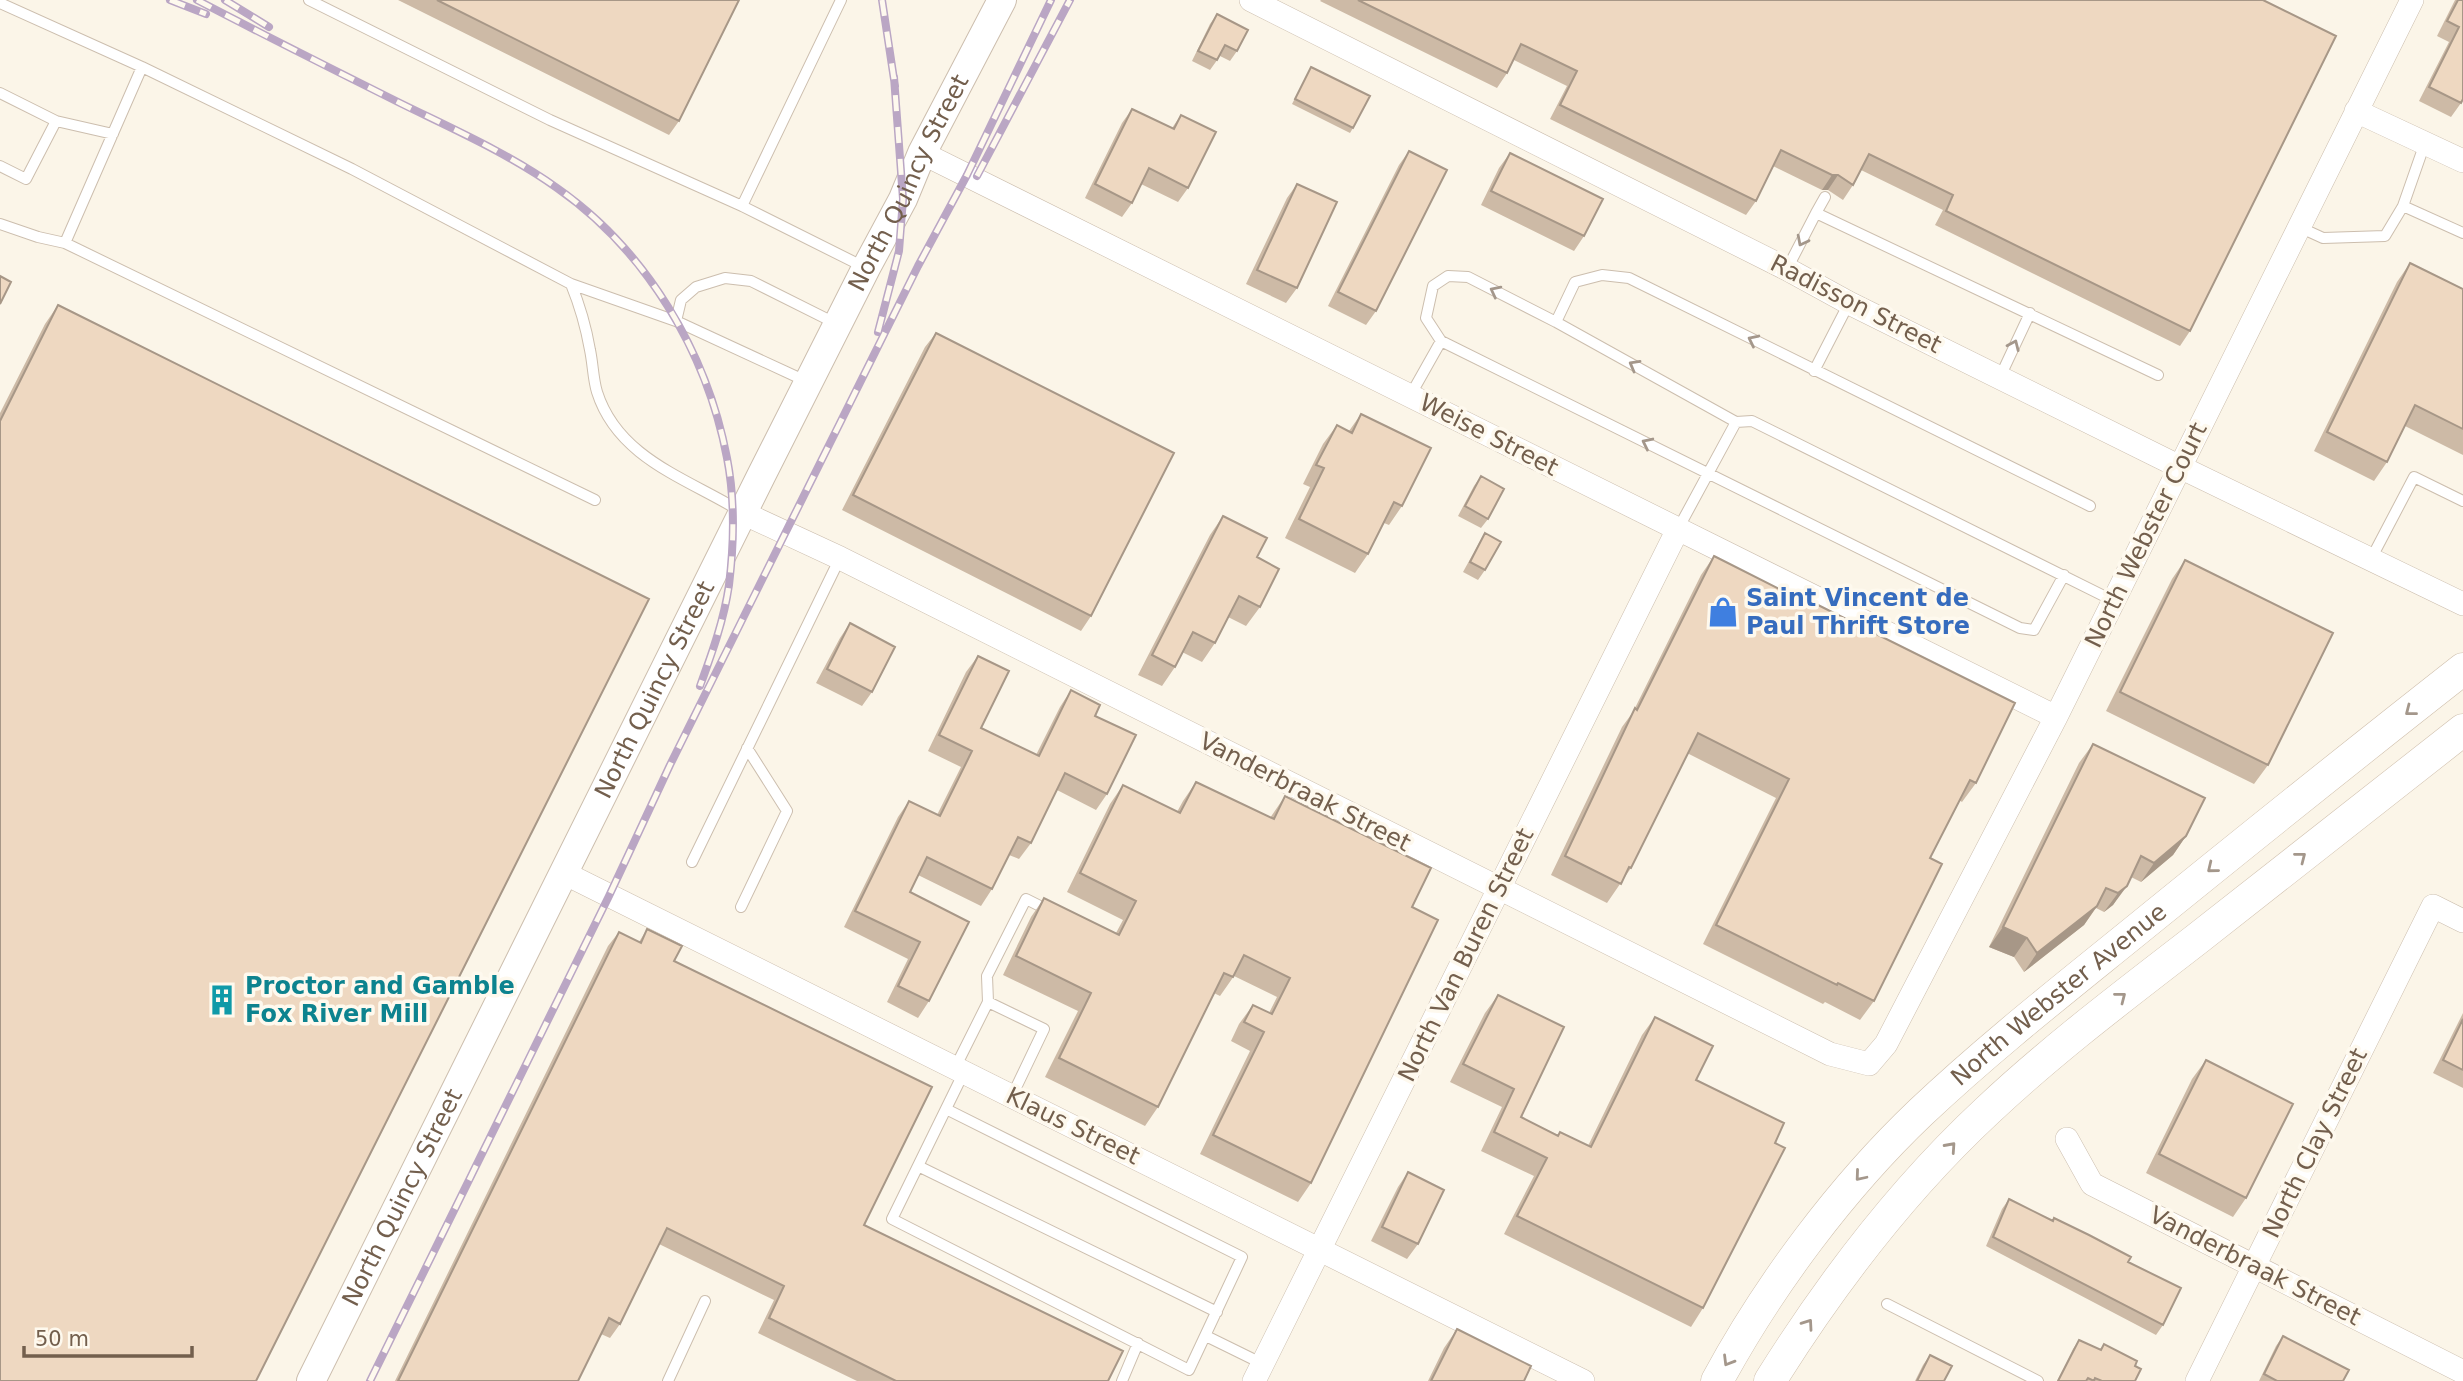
<svg xmlns="http://www.w3.org/2000/svg" width="2463" height="1381" font-family="'DejaVu Sans',sans-serif">
	<style>
		.lines { fill: none; stroke-linecap: round; stroke-linejoin: round }
		.service-casing { stroke: #ccbeae; stroke-width: 12 }
		.minor-casing { stroke: #ccbeae; stroke-width: 24 }
		.tertiary-casing { stroke: #ccbeae; stroke-width: 30 }
		.secondary-casing { stroke: #cfbfac; stroke-width: 33 }
		.service { stroke: #fff; stroke-width: 10 }
		.minor { stroke: #fff; stroke-width: 23 }
		.tertiary { stroke: #fff; stroke-width: 28 }
		.secondary { stroke: #fff; stroke-width: 32 }
		.rail-casing { stroke: #baa6c4; stroke-width: 8 }
		.rail { stroke: #fef9ee; stroke-width: 5; stroke-dasharray: 16; stroke-linecap: butt }
		.wall { fill: #cdbaa6 }
		.shaded-wall { fill: #a79787 }
		.building { fill: #eed8c1; stroke: #a79787; stroke-width: 2 }
		.oneway { stroke: #a4978b }
		.labels { text-anchor: middle; stroke-width: 7; stroke-linejoin: round; paint-order: stroke }
		.street-label { font-size: 24px; fill: #735f4d; stroke: #fef9ee }
		.shop-label { font-size: 24px; font-weight: bold; fill: #366cbe; stroke: #fef9ee; text-anchor: start }
		.culture-label { font-size: 24px; font-weight: bold; fill: #0d838f; stroke: #fef9ee; text-anchor: start }
	</style>
	<rect width="100%" height="100%" fill="#fbf5e8"/>
	<g class="lines">
		<g class="service-casing">
			<path id="service" d="M309,0L550,120L742,206L866,268
				M0,3L142,67
				M0,93L56,121L113,134
				M2425,143L2403,206L2463,233
				M0,166L26,179L56,121
				M1825,197L1816,213L2158,375
				M742,206L841,0
				M0,224L38,237L65,243
				M2299,227L2323,238L2385,236L2403,206
				M1787,269L1816,213
				M571,284L352,169L142,67L65,243L595,500
				M676,321L681,300L696,287L725,278L751,281L835,323
				M1556,322L1575,282L1602,275L1629,278L2090,506
				M1814,371L1849,303
				M2000,377L2030,313
				M1410,396L1441,341
				M1736,422L1556,322L1468,277L1448,276L1433,286L1426,318L1441,341L2020,628L2034,630L2064,575
				M740,511C686,478 618,458 597,392C593,379 593,364 590,350C586,327 580,306 571,284L676,321L808,382
				M1678,529L1736,422L1752,421L2114,601
				M2371,559L2414,477L2463,501
				M692,862L840,558
				M741,907L787,811L747,748
				M988,1002L1044,1029L1012,1096
				M955,1068L988,1002L987,976L1026,899L1052,912
				M946,1109L1242,1257L1189,1370L892,1219L964,1072
				M918,1166L1217,1312
				M1887,1304L2038,1381
				M1206,1336L1263,1364
				M668,1381L705,1301
				M1122,1381L1138,1343"/>
		</g>
		<g class="minor-casing">
			<path id="minor" d="M1251,0L1787,269L1849,303L2180,467L2463,604
				M2356,111L2463,161
				M922,153L2056,717
				M743,513L840,558L1830,1054L1869,1064L1886,1044L2056,717L2412,0
				M564,873L1583,1381
				M2067,1139L2092,1184L2463,1372
				M1254,1381L1678,529
				M2197,1381L2433,906L2463,921"/>
		</g>
		<g class="tertiary-casing">
			<g id="tertiary">
				<path id="s1" d="M311,1381L761,476L866,268L903,199L922,153L1002,0"/>
			</g>
		</g>
		<g class="secondary-casing">
			<g id="secondary">
				<path id="s2" d="M1717,1381C1769,1285 1842,1187 1921,1112C1992,1045 2069,985 2144,924C2250,838 2356,753 2463,669"/>
				<path d="M1770,1381C1830,1285 1905,1187 1988,1110C2054,1048 2126,994 2197,939C2285,869 2374,800 2463,730"/>
			</g>
		</g>
		<use href="#service" class="service"/>
		<use href="#minor" class="minor"/>
		<use href="#tertiary" class="tertiary"/>
		<use href="#secondary" class="secondary"/>
		<g class="rail-casing">
			<path id="rail" d="M170,0L206,14
				M197,0C264,35 332,69 400,103C453,129 508,153 557,188C646,250 707,352 727,458C735,499 734,544 729,585C724,620 712,653 700,686
				M225,0L269,27
				M882,0L895,86
				M977,176L1070,0
				M878,332L899,251L903,199L894,77
				M370,1381L609,896L670,765L918,266L967,175L1051,0"/>
		</g>
		<use href="#rail" class="rail"/>
	</g>
	<path class="wall" d="M398,0H739L679,121L669,135Z
		M1321,0H2263L2190,331L2180,346L1935,225L1943,210L1861,170L1853,185L1843,200L1828,190H1822L1773,166L1756,201L1746,215L1550,119L1567,86L1514,60L1507,73L1497,88L1320,1Z
		M2455,0H2463L2461,103L2451,117L2419,101L2449,42L2437,36Z
		M1217,14L1237,51L1230,61L1220,56L1210,70L1192,61L1210,24Z
		M1311,67L1353,128L1350,133L1292,104Z
		M1132,109L1172,128L1181,115L1188,188L1178,202L1141,184L1132,203L1122,217L1085,198L1122,123Z
		M1409,151L1376,311L1366,325L1328,306L1399,165Z
		M1510,153L1584,236L1574,251L1481,205L1499,168Z
		M1297,184V288L1286,303L1246,284L1287,198Z
		M2410,263L2463,289V455L2405,426L2387,462L2374,481L2314,451L2397,282Z
		M58,305L0,1381V413L45,324Z
		M936,333L1091,616L1081,631L842,510L925,347Z
		M1361,414L1402,506L1389,525L1384,523L1368,554L1355,573L1285,538L1310,487L1303,484L1323,444L1337,425L1349,431Z
		M1481,476L1488,519L1481,528L1458,516L1474,486Z
		M1223,516L1257,557L1260,607L1246,626L1228,617L1215,643L1202,662L1182,652L1175,667L1162,686L1138,675L1210,535Z
		M1485,533V570L1478,580L1463,572L1479,543Z
		M1714,556L1976,783L1962,802L1959,800L1930,858L1874,1001L1860,1020L1825,1002L1823,1004L1703,944L1776,798L1687,753L1631,868L1607,903L1551,875L1622,727L1633,712L1701,575Z
		M2185,560L2268,765L2254,784L2106,711L2172,579Z
		M850,623L872,692L862,706L816,683L840,638Z
		M978,656L981,728L1036,755L1060,707L1071,690L1095,716L1107,794L1096,810L1057,790L1031,843L1019,859L1009,855L992,889L981,906L918,875L910,892L969,922L929,1001L918,1018L887,1002L908,959L844,927L898,817L909,801L937,815L961,767L928,751L966,672Z
		M2093,744L2186,836L2173,855L2141,882L2131,877L2113,905L2104,912L2096,908L2084,925L2024,972L2014,957L1989,947L2079,763Z
		M1196,782L1270,818L1285,796L1412,907L1311,1183L1298,1202L1200,1154L1250,1051L1231,1041L1239,1024L1253,1005L1269,1013L1277,997L1234,976L1220,996L1214,993L1158,1107L1145,1126L1045,1077L1078,1011L1003,975L1031,917L1044,898L1116,933L1123,920L1067,892L1110,804L1123,785L1177,812L1183,801Z
		M647,929L674,961L864,1225L1108,1381H857L758,1333L774,1300L659,1244L620,1324L610,1338L601,1334L578,1381H395L608,946L619,932L639,942Z
		M1498,995L1521,1117L1558,1135L1588,1146L1642,1035L1655,1017L1696,1080L1775,1143L1703,1308L1691,1327L1504,1234L1534,1176L1481,1151L1502,1107L1450,1082L1485,1013Z
		M2463,1013V1088L2433,1073Z
		M2206,1060L2246,1198L2233,1217L2146,1173L2192,1079Z
		M1408,1172L1418,1244L1407,1259L1371,1241L1398,1187Z
		M2009,1199L2128,1262L2163,1325L2156,1335L1986,1246L2002,1209Z
		M1457,1329L1524,1381H1428L1444,1348Z
		M2283,1336L2343,1381H2259L2276,1346Z
		M2079,1340L2100,1350L2104,1344L2135,1366V1381H2057L2073,1349Z
		M1930,1355L1944,1381H1915L1923,1365Z"/>
	<path class="shaded-wall" d="M1832,175H1838L1828,190H1822Z
		M2186,836L2173,855L2141,882L2154,863Z
		M2127,886L2113,905L2104,912L2118,893Z
		M2097,906L2084,925L2024,972L2037,953Z
		M2003,927L2027,938L2014,957L1989,947Z"/>
	<path class="building" d="M437,0H739L679,121Z
		M1358,0H2263L2336,36L2190,331L1946,211L1953,195L1869,154L1853,185L1838,175H1832L1781,150L1756,201L1560,105L1577,71L1521,44L1507,73Z
		M2458,0H2463V99L2461,103L2429,87L2459,27L2447,21Z
		M1217,14L1248,30L1237,51L1225,45L1217,60L1198,51Z
		M1311,67L1370,96L1353,128L1295,99Z
		M1132,109L1174,129L1181,115L1216,132L1188,188L1149,168L1132,203L1095,184Z
		M1409,151L1447,170L1376,311L1338,292Z
		M1510,153L1603,199L1584,236L1491,191Z
		M1297,184L1337,202L1297,288L1257,270Z
		M2410,263L2463,289V429L2415,405L2387,462L2327,432Z
		M0,276L11,282L0,304Z
		M58,305L649,599L256,1381H0V421Z
		M936,333L1174,453L1091,616L853,495Z
		M1361,414L1431,448L1402,506L1394,502L1368,554L1299,519L1324,468L1316,465L1337,425L1352,433Z
		M1481,476L1504,489L1488,519L1465,506Z
		M1223,516L1267,538L1257,557L1279,569L1260,607L1239,596L1215,643L1193,632L1175,667L1152,655Z
		M1485,533L1501,542L1485,570L1470,562Z
		M1714,556L1809,604L1810,601L2015,703L1976,783L1970,780L1930,858L1942,864L1874,1001L1838,983L1837,985L1716,925L1789,779L1698,733L1631,868L1629,867L1621,884L1565,856L1635,708L1637,710Z
		M2185,560L2333,633L2268,765L2120,692Z
		M850,623L895,647L872,692L827,669Z
		M978,656L1009,671L981,728L1039,756L1071,690L1100,705L1095,716L1136,735L1107,794L1065,773L1031,843L1018,837L992,889L927,857L910,892L969,922L929,1001L898,986L920,942L855,911L909,801L940,816L972,751L939,735Z
		M2093,744L2205,798L2186,836L2154,863L2141,856L2127,886L2118,893L2106,888L2097,906L2037,953L2027,938L2003,927Z
		M1196,782L1274,819L1285,796L1431,868L1412,907L1438,920L1311,1183L1213,1135L1264,1032L1244,1022L1253,1005L1272,1014L1290,978L1244,955L1233,977L1224,973L1158,1107L1059,1058L1091,993L1016,956L1044,898L1119,935L1136,901L1080,873L1123,785L1180,813Z
		M647,929L682,946L674,961L932,1087L864,1225L1123,1351L1108,1381H896L769,1318L784,1286L667,1228L620,1324L609,1318L578,1381H398L619,932L641,943Z
		M1498,995L1564,1027L1521,1117L1558,1136L1560,1132L1591,1147L1655,1017L1713,1046L1696,1080L1784,1123L1775,1143L1785,1148L1703,1308L1517,1216L1547,1158L1494,1132L1514,1089L1463,1064Z
		M2463,1019V1070L2443,1060Z
		M2206,1060L2293,1104L2246,1198L2159,1154Z
		M1408,1172L1444,1190L1418,1244L1382,1227Z
		M2009,1199L2053,1221L2054,1218L2089,1235L2131,1257L2128,1262L2181,1288L2163,1325L1993,1237Z
		M1457,1329L1531,1366L1524,1381H1431Z
		M2283,1336L2349,1370L2343,1381H2277L2264,1374Z
		M2079,1340L2101,1350L2104,1344L2137,1361L2135,1366L2141,1369L2135,1381H2102L2095,1378L2094,1381L2088,1378L2086,1381H2058Z
		M1930,1355L1952,1366L1944,1381H1917Z"/>
	<defs><path id="oneway-chevron" d="M-2-3.5L2.5 0L-2 3.5" fill="none" stroke-width="1.6" stroke-linecap="round" stroke-linejoin="round" transform="scale(1.75)"/></defs>
	<g class="oneway">
		<use href="#oneway-chevron" transform="translate(1802 241) rotate(117)"/>
		<use href="#oneway-chevron" transform="translate(1495 291) rotate(-153)"/>
		<use href="#oneway-chevron" transform="translate(1753 340) rotate(-154)"/>
		<use href="#oneway-chevron" transform="translate(2014 345) rotate(-66)"/>
		<use href="#oneway-chevron" transform="translate(1634 365) rotate(-151)"/>
		<use href="#oneway-chevron" transform="translate(1647 443) rotate(-154)"/>
		<use href="#oneway-chevron" transform="translate(2410 711) rotate(142)"/>
		<use href="#oneway-chevron" transform="translate(2301 857) rotate(-38)"/>
		<use href="#oneway-chevron" transform="translate(2212 868) rotate(141)"/>
		<use href="#oneway-chevron" transform="translate(2121 997) rotate(-38)"/>
		<use href="#oneway-chevron" transform="translate(1951 1147) rotate(-48)"/>
		<use href="#oneway-chevron" transform="translate(1860 1176) rotate(130)"/>
		<use href="#oneway-chevron" transform="translate(1808 1324) rotate(-55)"/>
		<use href="#oneway-chevron" transform="translate(1728 1361) rotate(121)"/>
	</g>
	<defs>
		<g id="shop-bare" transform="scale(2.415)"><path d="M-5-2.5h2.3a2.7 3.5 0 0 1 5.4 0H5L5.5 6h-11ZM-1.5-2.5h3a1.5 2.3 0 0 0-3 0Z" fill="#3f7fe0" stroke="#fef9ee" stroke-width="2.5" paint-order="stroke"/></g>
		<g id="building-bare" transform="scale(2.415)"><path d="M-4-6H4V6H1V3H-1V6H-4ZM-2.5-4.3h1.7v1.8h-1.7ZM.8-4.3h1.7v1.8H.8ZM-2.5-1h1.7V.8h-1.7ZM.8-1h1.7V.8H.8Z" fill="#0f9aa8" stroke="#fef9ee" stroke-width="2.5" paint-order="stroke"/></g>
	</defs>
	<g fill-rule="evenodd">
		<use href="#shop-bare" x="1723" y="612"/>
		<use href="#building-bare" x="222" y="1000"/>
	</g>
	<g class="labels">
		<g class="street-label">
			<text dy="8" stroke="none"><textPath href="#s1" startOffset="1339">North Quincy Street</textPath></text>
			<text transform="translate(1856 304) rotate(27)" y="8">Radisson Street</text>
			<text transform="translate(1489 435) rotate(27)" y="8">Weise Street</text>
			<text transform="translate(2146 535) rotate(-64)" y="8">North Webster Court</text>
			<text dy="8" stroke="none"><textPath href="#s1" startOffset="772">North Quincy Street</textPath></text>
			<text transform="translate(1305 792) rotate(27)" y="8">Vanderbraak Street</text>
			<text transform="translate(1466 955) rotate(-64)" y="8">North Van Buren Street</text>
			<text dy="8" stroke="none"><textPath href="#s2" startOffset="520">North Webster Avenue</textPath></text>
			<text transform="translate(1073 1126) rotate(26)" y="8">Klaus Street</text>
			<text transform="translate(2315 1143) rotate(-64)" y="8">North Clay Street</text>
			<text dy="8" stroke="none"><textPath href="#s1" startOffset="205">North Quincy Street</textPath></text>
			<text transform="translate(2255 1266) rotate(27)" y="8">Vanderbraak Street</text>
		</g>
		<g class="shop-label">
			<text x="1746" y="606">Saint Vincent de<tspan x="1746" dy="28">Paul Thrift Store</tspan></text>
		</g>
		<g class="culture-label">
			<text x="245" y="994">Proctor and Gamble<tspan x="245" dy="28">Fox River Mill</tspan></text>
		</g>
	</g>
	<path d="M24 1346v10h168v-10" fill="none" stroke="#735f4d" stroke-width="3.5"/>
	<text x="35" y="1346" font-size="21" fill="#735f4d" stroke="#fef9ee" stroke-width="5" paint-order="stroke">50 m</text>
</svg>
